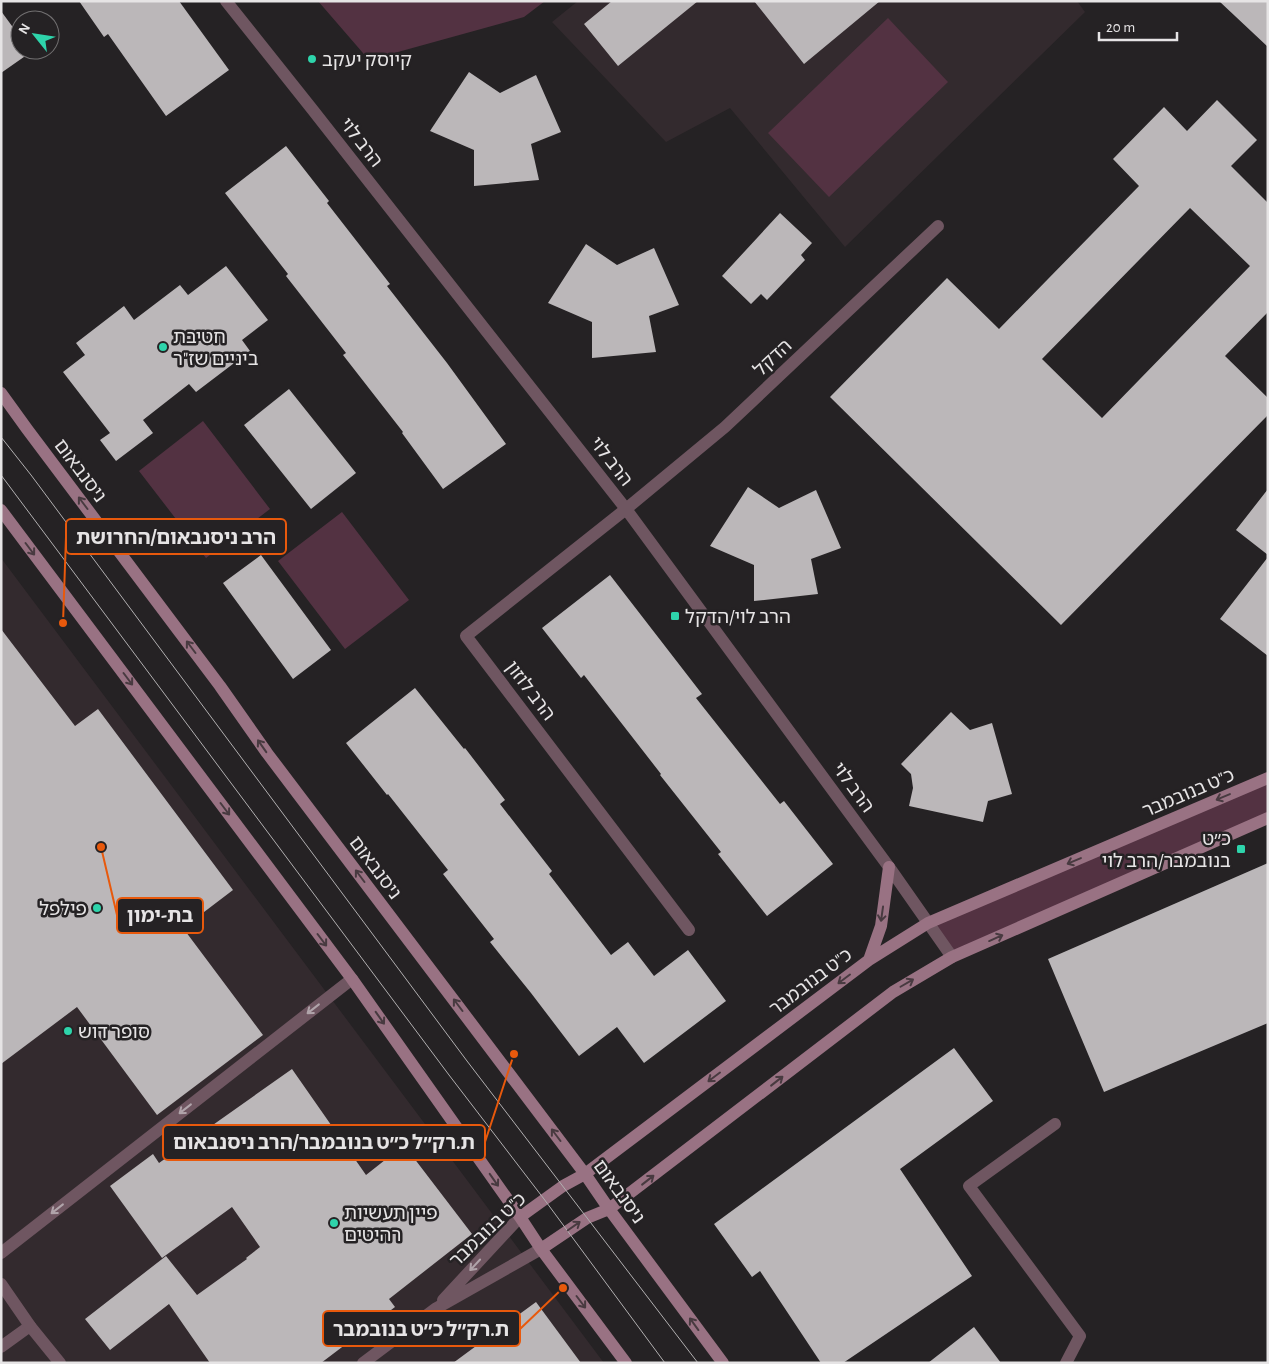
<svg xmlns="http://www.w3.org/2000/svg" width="1269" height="1364" font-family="'Alegreya Sans','Noto Sans Hebrew',sans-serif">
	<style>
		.built { fill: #332a2e }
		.green { fill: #533242 }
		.building { fill: #bbb7b9; fill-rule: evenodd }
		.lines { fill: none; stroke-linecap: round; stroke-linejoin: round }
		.lane { stroke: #6f5661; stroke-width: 12 }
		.street { stroke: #6f5661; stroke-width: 12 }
		.secondary { stroke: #997283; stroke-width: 12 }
		.tram { stroke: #b1afb0; stroke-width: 1 }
		.oneway { stroke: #483a40 }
		.oneway2 { stroke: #b0a4aa }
		.poi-dot { fill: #2ed4ab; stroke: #252224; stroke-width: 2 }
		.labels { text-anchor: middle; stroke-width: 5; stroke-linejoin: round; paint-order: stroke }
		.poi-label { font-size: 19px; fill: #e6e4e5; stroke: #252224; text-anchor: start }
		.street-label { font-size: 19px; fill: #e6e4e5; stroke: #252224 }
		.leader { fill: none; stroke: #e8590c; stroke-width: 2 }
		.callout-dot { fill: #e8590c; stroke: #252224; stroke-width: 2 }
		.callout { fill: #252224; stroke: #e8590c; stroke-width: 2 }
		.callout-label { font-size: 20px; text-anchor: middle; font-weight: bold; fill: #e6e4e5 }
	</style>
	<rect width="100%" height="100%" fill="#252224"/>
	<path class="built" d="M578,1H1077L1085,12L845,247L730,108L666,142L552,22Z
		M1,558L604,1363H1Z"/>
	<path class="green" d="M318,1H545L524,17L369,60Z
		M888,18L948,82L829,197L768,133Z
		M203,421L270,509L206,558L139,471Z
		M342,512L409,600L345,649L278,561Z
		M1268,778V818L952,957L928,923Z"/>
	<path class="building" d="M79,1H179L229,70L166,116L108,34L104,37Z
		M612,1H698L618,66L584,24Z
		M754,1H880L804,64Z
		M1219,1H1268V47Z
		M1,11L20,37V50H29L31,52L1,73Z
		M469,72L500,93L536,75L561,132L531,144L539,180L474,186V150L430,131Z
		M1217,100L1257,140L1231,166L1268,203V312L1225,356L1268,398V415L1061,625L830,397L947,278L999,329L1139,186L1113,159L1164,107L1187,131ZM1190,208L1250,266L1102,418L1042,359Z
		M286,146L329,201L327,203L390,284L387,286L447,363L506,444L443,489L402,433L403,432L343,355L346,353L286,276L288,274L225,193Z
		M780,213L812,243L801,255L805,260L767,300L761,294L751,304L722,276Z
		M586,244L617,265L654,248L679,305L649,316L656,352L592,358V322L548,303Z
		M226,266L268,320L242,340L250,351L196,392L189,384L143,420L153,433L116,461L100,440L110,433L63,372L85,355L76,343L124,306L134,320L180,285L188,295Z
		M289,389L356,473L311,509L244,425Z
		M748,487L779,508L816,490L841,548L811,559L818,594L754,601V565L710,546Z
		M1268,489V555L1236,530Z
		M261,555L331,650L293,679L223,583Z
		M1268,557V656L1220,619Z
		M610,575L702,694L696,698L780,804L784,801L833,864L767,916L718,854L721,852L660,775L661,774L584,675L581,678L542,628Z
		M1,629L75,726L98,709L233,890L183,928L263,1035L157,1115L77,1007L1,1064Z
		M415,688L464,749L465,748L505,800L500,804L552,871L549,874L611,955L628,942L654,976L688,950L726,1001L644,1063L617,1027L579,1056L531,993L490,942L494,939L443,874L448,870L388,794L387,795L346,743Z
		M951,712L970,730L992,723L1012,794L988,801L983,822L909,806L913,788L911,774L901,764Z
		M1268,863V1023L1104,1092L1048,959Z
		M954,1048L993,1101L900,1169L972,1276L843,1363H821L760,1271L752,1277L714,1224Z
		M292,1069L366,1175L404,1145L472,1234L389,1299L395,1307L321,1363H210L169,1304L110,1350L85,1319L166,1256L197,1295L247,1259L246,1258L260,1247L232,1207L162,1258L110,1186L153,1154L159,1163Z
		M536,1302L581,1363H453Z
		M974,1327L1001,1363H928Z"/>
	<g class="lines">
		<path class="lane" d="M1055,1124L969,1186L1080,1336L1066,1363
			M1,1347L30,1326"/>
		<path class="street" d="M226,1L312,109L626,509L889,867L952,957
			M689,930L466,636L626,509L725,427L938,226
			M1,1253L352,979
			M1,1284L30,1326L60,1363
			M443,1300L520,1217
			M363,1363L435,1309L541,1249"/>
		<path class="secondary" d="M1,393L27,429L220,686L267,753L585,1174L609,1209L723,1363
			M1,510L352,979L520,1217L541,1249L626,1363
			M869,960L881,926L889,867
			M520,1217L563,1186L585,1174L869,960L928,923L1268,778
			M541,1249L587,1218L609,1209L893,992L952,957L1268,818"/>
		<path class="tram" d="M1,437L31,475L467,1061L698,1363
			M1,475L449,1075L544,1199L665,1363"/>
	</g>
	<defs><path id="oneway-shaft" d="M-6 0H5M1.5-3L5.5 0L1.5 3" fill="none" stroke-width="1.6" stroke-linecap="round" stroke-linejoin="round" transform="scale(1.25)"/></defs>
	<g class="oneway">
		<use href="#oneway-shaft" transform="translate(83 503) rotate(-127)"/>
		<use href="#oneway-shaft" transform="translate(30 549) rotate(53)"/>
		<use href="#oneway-shaft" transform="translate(191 647) rotate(-127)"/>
		<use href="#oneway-shaft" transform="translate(128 679) rotate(53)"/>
		<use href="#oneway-shaft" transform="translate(262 746) rotate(-125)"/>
		<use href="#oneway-shaft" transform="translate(1223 797) rotate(157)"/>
		<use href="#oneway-shaft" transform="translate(225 809) rotate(53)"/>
		<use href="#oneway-shaft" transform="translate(1074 861) rotate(157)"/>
		<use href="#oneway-shaft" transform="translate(360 876) rotate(-127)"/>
		<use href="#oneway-shaft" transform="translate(882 914) rotate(98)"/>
		<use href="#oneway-shaft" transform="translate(996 938) rotate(-24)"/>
		<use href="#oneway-shaft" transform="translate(322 940) rotate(53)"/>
		<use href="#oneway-shaft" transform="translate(844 979) rotate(143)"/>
		<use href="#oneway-shaft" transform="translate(907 983) rotate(-30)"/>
		<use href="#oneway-shaft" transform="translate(458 1005) rotate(-127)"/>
		<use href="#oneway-shaft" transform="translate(380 1018) rotate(55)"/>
		<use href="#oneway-shaft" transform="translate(714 1077) rotate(143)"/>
		<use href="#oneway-shaft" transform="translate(777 1081) rotate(-38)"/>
		<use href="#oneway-shaft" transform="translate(556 1135) rotate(-127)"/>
		<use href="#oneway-shaft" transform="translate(494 1180) rotate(55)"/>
		<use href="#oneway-shaft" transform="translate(648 1180) rotate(-38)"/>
		<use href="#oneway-shaft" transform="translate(574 1226) rotate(-35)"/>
		<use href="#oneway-shaft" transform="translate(581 1302) rotate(53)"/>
		<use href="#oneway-shaft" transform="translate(694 1324) rotate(-126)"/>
	</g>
	<g class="oneway2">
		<use href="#oneway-shaft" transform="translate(313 1009) rotate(142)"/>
		<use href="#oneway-shaft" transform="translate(185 1109) rotate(142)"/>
		<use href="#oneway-shaft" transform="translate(57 1209) rotate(142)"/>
		<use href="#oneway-shaft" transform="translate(475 1265) rotate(133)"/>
	</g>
	<g class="poi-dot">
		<circle cx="312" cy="59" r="5"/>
		<circle cx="163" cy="347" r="5"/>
		<rect x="670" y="611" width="10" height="10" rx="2.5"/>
		<rect x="1236" y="844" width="10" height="10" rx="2.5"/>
		<circle cx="97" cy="908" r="5"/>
		<circle cx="68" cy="1031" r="5"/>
		<circle cx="334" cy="1223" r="5"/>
	</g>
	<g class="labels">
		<g class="poi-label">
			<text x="322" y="66">קיוסק יעקב</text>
			<text x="173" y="343">חטיבת<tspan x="173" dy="22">ביניים שז"ר</tspan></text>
			<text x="685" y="623">הרב לוי/הדקל</text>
			<text x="1231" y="845" text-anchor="end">כ״ט<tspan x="1231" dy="22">בנובמבר/הרב לוי</tspan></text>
			<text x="87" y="915" text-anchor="end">פילפל</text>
			<text x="78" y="1038">סופר דוש</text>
			<text x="344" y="1219">פיין תעשיות<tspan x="344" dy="22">רהיטים</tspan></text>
		</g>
		<g class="street-label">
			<text transform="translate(362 142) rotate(52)" y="7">הרב לוי</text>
			<text transform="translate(772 357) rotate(-43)" y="7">הדקל</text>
			<text transform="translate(612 461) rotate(52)" y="7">הרב לוי</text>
			<text transform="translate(81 470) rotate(53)" y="7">ניסנבאום</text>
			<text transform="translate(531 690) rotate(53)" y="7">הרב לוזון</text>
			<text transform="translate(854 787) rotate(54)" y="7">הרב לוי</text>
			<text transform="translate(1188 792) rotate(-23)" y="7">כ"ט בנובמבר</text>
			<text transform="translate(376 867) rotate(53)" y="7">ניסנבאום</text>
			<text transform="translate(810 981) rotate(-37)" y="7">כ"ט בנובמבר</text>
			<text transform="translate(620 1191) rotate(54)" y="7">ניסנבאום</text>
			<text transform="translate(487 1229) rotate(-44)" y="7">כ"ט בנובמבר</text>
		</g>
	</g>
	<path class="leader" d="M63 623L66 537M101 847L117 915M514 1054L485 1142M563 1288L520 1329"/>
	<g class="callout-dot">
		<circle cx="63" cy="623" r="5"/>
		<circle cx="101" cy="847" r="5"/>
		<circle cx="514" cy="1054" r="5"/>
		<circle cx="563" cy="1288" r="5"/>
	</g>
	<g class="callout">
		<rect x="66" y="519" width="220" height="35" rx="5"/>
		<rect x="117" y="898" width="86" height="35" rx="5"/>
		<rect x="163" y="1125" width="322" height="35" rx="5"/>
		<rect x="323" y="1311" width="197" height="35" rx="5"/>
	</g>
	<g class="callout-label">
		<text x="176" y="544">הרב ניסנבאום/החרושת</text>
		<text x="160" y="922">בת-ימון</text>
		<text x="324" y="1149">ת.רק״ל כ״ט בנובמבר/הרב ניסנבאום</text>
		<text x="421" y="1336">ת.רק״ל כ״ט בנובמבר</text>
	</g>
	<rect width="1269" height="1364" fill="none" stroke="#e6e4e5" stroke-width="5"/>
	<g transform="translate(35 35) rotate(300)"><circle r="24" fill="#252224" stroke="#727071"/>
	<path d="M0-4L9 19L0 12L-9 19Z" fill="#2ed4ab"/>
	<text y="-8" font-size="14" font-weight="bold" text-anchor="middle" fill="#e6e4e5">N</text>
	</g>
	<path d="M1099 32v8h78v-8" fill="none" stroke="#e6e4e5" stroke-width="2.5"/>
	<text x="1106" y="32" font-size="15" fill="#e6e4e5" stroke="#252224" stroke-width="4" paint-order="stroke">20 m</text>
</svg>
